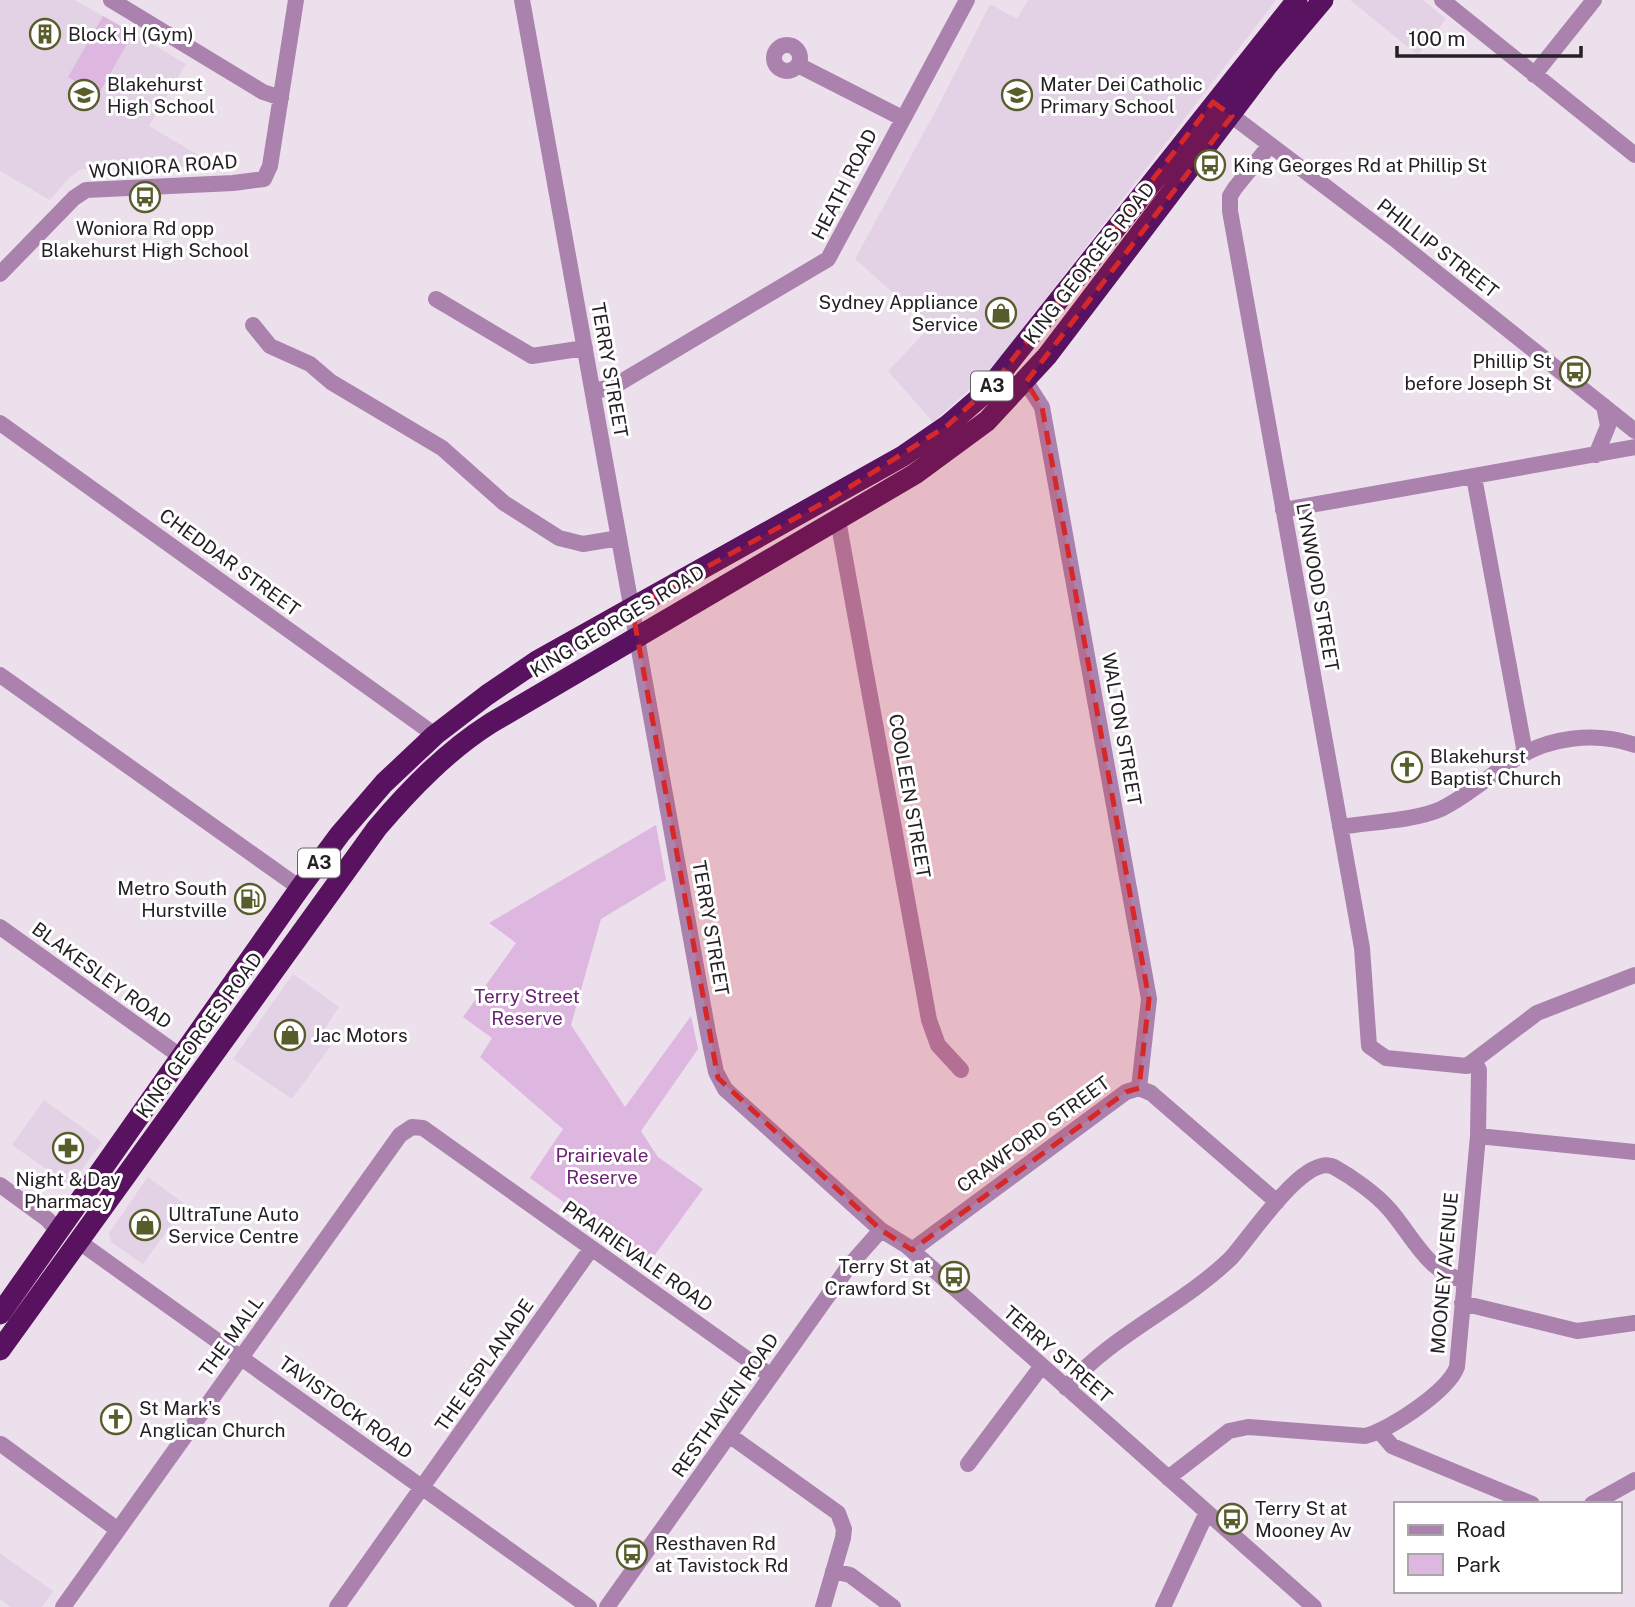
<svg xmlns="http://www.w3.org/2000/svg" width="1635" height="1607" font-family="'Public Sans',sans-serif">
	<style>
		.built { fill: #e3d1e5 }
		.green { fill: #ddb7e0 }
		.lines { fill: none; stroke-linecap: round; stroke-linejoin: round }
		.minor { stroke: #aa82ad; stroke-width: 16 }
		.highway { stroke: #58125f; stroke-width: 21 }
		.marked { fill: #d62828; fill-opacity: 0.2; stroke: #d62828; stroke-width: 5; stroke-dasharray: 14 9; stroke-linejoin: round }
		.labels { text-anchor: middle; stroke-width: 6; stroke-linejoin: round; paint-order: stroke }
		.shield { fill: #fff; stroke: #666366; stroke-width: 2 }
		.shield-label { font-size: 18px; font-weight: bold; fill: #252025 }
		.poi-label { font-size: 19px; fill: #252025; stroke: #fff; text-anchor: start }
		.street-label { font-size: 19px; fill: #252025; stroke: #fff }
		.park-label { font-size: 19px; fill: #6a2372; stroke: #fff }
	</style>
	<rect width="100%" height="100%" fill="#ece0ed"/>
	<path class="built" d="M0,0H75L186,64L149,126L217,166L103,169V165L93,166V169H81L70,177L50,200L0,171Z
		M1028,0H1276L1007,349L977,383L933,422L888,371L931,326L855,259L940,103L990,4L1017,19Z
		M1350,0H1423L1446,19L1418,55Z
		M293,974L339,1007L324,1030L335,1040L292,1099L233,1059Z
		M44,1100L102,1142L70,1186L12,1145Z
		M148,1177L186,1205L143,1264L111,1242L109,1233Z
		M0,1553L53,1591L42,1607H11L0,1599Z"/>
	<path class="green" d="M103,16L133,33L98,95L68,77Z
		M656,825L666,880L601,919L571,1025L625,1107L691,1016L698,1049L641,1131L658,1157L703,1189L649,1263L530,1178L563,1129L480,1057L492,1038L463,1017L516,943L489,923Z"/>
	<g class="lines">
		<path class="minor" d="M111,0L263,92L281,98
			M522,0L708,1033L716,1072L725,1089L881,1230L907,1246L1314,1607
			M1442,0L1635,155
			M774 58a13 13 0 1 1 26 0a13 13 0 1 1-26 0Z
			M798,65L902,118
			M1534,75L1594,0
			M1223,109L1392,237L1635,431
			M1270,145L1235,188L1230,196V211L1362,948L1369,1046L1386,1058L1467,1066L1537,1013L1635,975
			M0,274L74,198L86,190L233,183L264,179L270,166L296,0
			M436,299L532,356L585,348
			M253,325L270,346L310,364L331,382L442,448L504,503L559,538L583,544L619,538
			M1026,382L1042,407L1149,999L1139,1088
			M593,392L616,385L828,259L967,0
			M0,423L435,735
			M1596,455L1608,426L1604,406
			M1474,477L1525,753
			M1283,510L1635,447
			M838,520L929,1020L938,1045L961,1070
			M0,675L300,888
			M1340,827C1369,822 1414,821 1441,809C1466,797 1488,777 1512,761C1547,737 1595,731 1635,745
			M0,927L180,1056
			M1478,1136L1635,1152
			M0,1185L47,1219L59,1232
			M78,1241L589,1607
			M912,1250L1126,1092L1139,1088L1151,1093L1277,1202
			M1462,1303L1577,1331L1635,1323
			M1066,1388C1111,1335 1180,1307 1230,1259C1248,1241 1304,1152 1334,1167C1352,1177 1376,1194 1389,1209C1412,1235 1428,1274 1464,1280
			M1380,1432L1392,1446L1532,1504
			M729,1435L838,1513L844,1529L843,1538L823,1607
			M1,1444L118,1530
			M968,1464L1041,1367
			M1168,1478L1229,1431L1248,1427L1365,1436C1390,1430 1448,1391 1457,1367L1478,1136L1479,1070L1474,1061
			M1592,1504L1635,1480
			M833,1571L850,1575L893,1607
			M63,1607L400,1135L412,1127L423,1128L771,1376
			M337,1607L591,1249
			M607,1607L849,1266L881,1230
			M1163,1607L1207,1512"/>
		<path class="highway" d="M0,1314L300,888L340,834L384,783L435,735L487,695L537,661L903,456L948,425L985,393L1297,0
			M0,1350L377,828C411,788 447,751 491,723L915,474L987,421L1047,356L1268,65L1323,0"/>
	</g>
	<path class="marked" d="M1213,102L1232,116L1026,382L1042,407L1149,999L1139,1088L1126,1092L912,1250L881,1230L718,1078L632,608L832,498L948,425L995,382Z"/>
	<defs>
		<g id="building-ring" transform="scale(1.575)"><circle r="9.5" fill="#fff" stroke="#585d2b" stroke-width="1.5"/><path d="M-4-6H4V6H1V3H-1V6H-4ZM-2.5-4.3h1.7v1.8h-1.7ZM.8-4.3h1.7v1.8H.8ZM-2.5-1h1.7V.8h-1.7ZM.8-1h1.7V.8H.8Z" fill="#585d2b"/></g>
		<g id="school-ring" transform="scale(1.575)"><circle r="9.5" fill="#fff" stroke="#585d2b" stroke-width="1.5"/><path d="M0-5L7-2L0 1L-7-2ZM-4 1L0 2.5L4 1V4Q0 6-4 4Z" fill="#585d2b"/></g>
		<g id="bus-ring" transform="scale(1.575)"><circle r="9.5" fill="#fff" stroke="#585d2b" stroke-width="1.5"/><path d="M-5-6H5V4H4V6H2V4H-2V6H-4V4H-5ZM-3.5-4V0h7V-4ZM-3.5 1.2v1.5H-2V1.2ZM2 1.2v1.5H3.5V1.2Z" fill="#585d2b"/></g>
		<g id="shop-ring" transform="scale(1.575)"><circle r="9.5" fill="#fff" stroke="#585d2b" stroke-width="1.5"/><path d="M-5-2.5h2.3a2.7 3.5 0 0 1 5.4 0H5L5.5 6h-11ZM-1.5-2.5h3a1.5 2.3 0 0 0-3 0Z" fill="#585d2b"/></g>
		<g id="church-ring" transform="scale(1.575)"><circle r="9.5" fill="#fff" stroke="#585d2b" stroke-width="1.5"/><path d="M-1.2-6h2.4v3.5h3.3v2.4h-3.3V6h-2.4V-.1h-3.3v-2.4h3.3Z" fill="#585d2b"/></g>
		<g id="fuel-ring" transform="scale(1.575)"><circle r="9.5" fill="#fff" stroke="#585d2b" stroke-width="1.5"/><path d="M-5.5-6h7V0h2V4h1.3V-2.5L3-4.5l.8-.8L6-3V5H2.5V1h-1V6h-7ZM-4.2-4.7v3.2H.2V-4.7Z" fill="#585d2b"/></g>
		<g id="pharmacy-ring" transform="scale(1.575)"><circle r="9.5" fill="#fff" stroke="#585d2b" stroke-width="1.5"/><path d="M-2-6h4v4h4v4h-4v4h-4v-4h-4v-4h4Z" fill="#585d2b"/></g>
	</defs>
	<g fill-rule="evenodd">
		<use href="#building-ring" x="45" y="34"/>
		<use href="#school-ring" x="84" y="95"/>
		<use href="#school-ring" x="1017" y="95"/>
		<use href="#bus-ring" x="1210" y="165"/>
		<use href="#bus-ring" x="145" y="197"/>
		<use href="#shop-ring" x="1001" y="313"/>
		<use href="#bus-ring" x="1575" y="372"/>
		<use href="#church-ring" x="1407" y="767"/>
		<use href="#fuel-ring" x="250" y="899"/>
		<use href="#shop-ring" x="290" y="1035"/>
		<use href="#pharmacy-ring" x="68" y="1148"/>
		<use href="#shop-ring" x="145" y="1225"/>
		<use href="#bus-ring" x="954" y="1277"/>
		<use href="#church-ring" x="116" y="1419"/>
		<use href="#bus-ring" x="1232" y="1519"/>
		<use href="#bus-ring" x="632" y="1554"/>
	</g>
	<g class="labels">
		<g class="shield">
			<rect x="971" y="371.5" width="42" height="29" rx="5"/>
			<rect x="298" y="848.5" width="42" height="29" rx="5"/>
		</g>
		<g class="shield-label">
			<text x="992" y="392">A3</text>
			<text x="319" y="869">A3</text>
		</g>
		<g class="poi-label">
			<text x="68" y="41">Block H (Gym)</text>
			<text x="107" y="91">Blakehurst<tspan x="107" dy="22">High School</tspan></text>
			<text x="1040" y="91">Mater Dei Catholic<tspan x="1040" dy="22">Primary School</tspan></text>
			<text x="1233" y="172">King Georges Rd at Phillip St</text>
			<text x="145" y="235" text-anchor="middle">Woniora Rd opp<tspan x="145" dy="22">Blakehurst High School</tspan></text>
			<text x="978" y="309" text-anchor="end">Sydney Appliance<tspan x="978" dy="22">Service</tspan></text>
			<text x="1552" y="368" text-anchor="end">Phillip St<tspan x="1552" dy="22">before Joseph St</tspan></text>
			<text x="1430" y="763">Blakehurst<tspan x="1430" dy="22">Baptist Church</tspan></text>
			<text x="227" y="895" text-anchor="end">Metro South<tspan x="227" dy="22">Hurstville</tspan></text>
			<text x="313" y="1042">Jac Motors</text>
			<text x="68" y="1186" text-anchor="middle">Night &amp; Day<tspan x="68" dy="22">Pharmacy</tspan></text>
			<text x="168" y="1221">UltraTune Auto<tspan x="168" dy="22">Service Centre</tspan></text>
			<text x="931" y="1273" text-anchor="end">Terry St at<tspan x="931" dy="22">Crawford St</tspan></text>
			<text x="139" y="1415">St Mark's<tspan x="139" dy="22">Anglican Church</tspan></text>
			<text x="1255" y="1515">Terry St at<tspan x="1255" dy="22">Mooney Av</tspan></text>
			<text x="655" y="1550">Resthaven Rd<tspan x="655" dy="22">at Tavistock Rd</tspan></text>
		</g>
		<g class="street-label">
			<text transform="translate(163 166) rotate(-4)" y="7">WONIORA ROAD</text>
			<text transform="translate(844 184) rotate(-63)" y="7">HEATH ROAD</text>
			<text transform="translate(1438 248) rotate(38)" y="7">PHILLIP STREET</text>
			<text transform="translate(1089 263) rotate(-52)" y="7">KING GEORGES ROAD</text>
			<text transform="translate(610 370) rotate(80)" y="7">TERRY STREET</text>
			<text transform="translate(230 562) rotate(36)" y="7">CHEDDAR STREET</text>
			<text transform="translate(1318 587) rotate(80)" y="7">LYNWOOD STREET</text>
			<text transform="translate(617 621) rotate(-31)" y="7">KING GEORGES ROAD</text>
			<text transform="translate(1122 729) rotate(80)" y="7">WALTON STREET</text>
			<text transform="translate(910 796) rotate(80)" y="7">COOLEEN STREET</text>
			<text transform="translate(711 928) rotate(80)" y="7">TERRY STREET</text>
			<text transform="translate(102 975) rotate(36)" y="7">BLAKESLEY ROAD</text>
			<text transform="translate(199 1035) rotate(-54)" y="7">KING GEORGES ROAD</text>
			<text transform="translate(1033 1134) rotate(-36)" y="7">CRAWFORD STREET</text>
			<text transform="translate(638 1256) rotate(35)" y="7">PRAIRIEVALE ROAD</text>
			<text transform="translate(1444 1273) rotate(-85)" y="7">MOONEY AVENUE</text>
			<text transform="translate(231 1336) rotate(-54)" y="7">THE MALL</text>
			<text transform="translate(1058 1354) rotate(41)" y="7">TERRY STREET</text>
			<text transform="translate(484 1365) rotate(-55)" y="7">THE ESPLANADE</text>
			<text transform="translate(725 1405) rotate(-55)" y="7">RESTHAVEN ROAD</text>
			<text transform="translate(346 1407) rotate(36)" y="7">TAVISTOCK ROAD</text>
		</g>
		<g class="park-label">
			<text x="527" y="1003">Terry Street<tspan x="527" dy="22">Reserve</tspan></text>
			<text x="602" y="1162">Prairievale<tspan x="602" dy="22">Reserve</tspan></text>
		</g>
	</g>
	<rect x="1394" y="1502" width="228" height="91" fill="#ffffff" stroke="#a8a6a8" stroke-width="2"/>
	<rect x="1408" y="1525" width="35" height="10" fill="#aa82ad" stroke="#a8a6a8" stroke-width="2"/>
	<text x="1456" y="1537" font-size="21" fill="#252025">Road</text>
	<rect x="1408" y="1554" width="35" height="21" fill="#ddb7e0" stroke="#a8a6a8" stroke-width="2"/>
	<text x="1456" y="1572" font-size="21" fill="#252025">Park</text>
	<path d="M1397 46v10h184v-10" fill="none" stroke="#252025" stroke-width="3.5"/>
	<text x="1408" y="46" font-size="21" fill="#252025" stroke="#ffffff" stroke-width="5" paint-order="stroke">100 m</text>
</svg>
